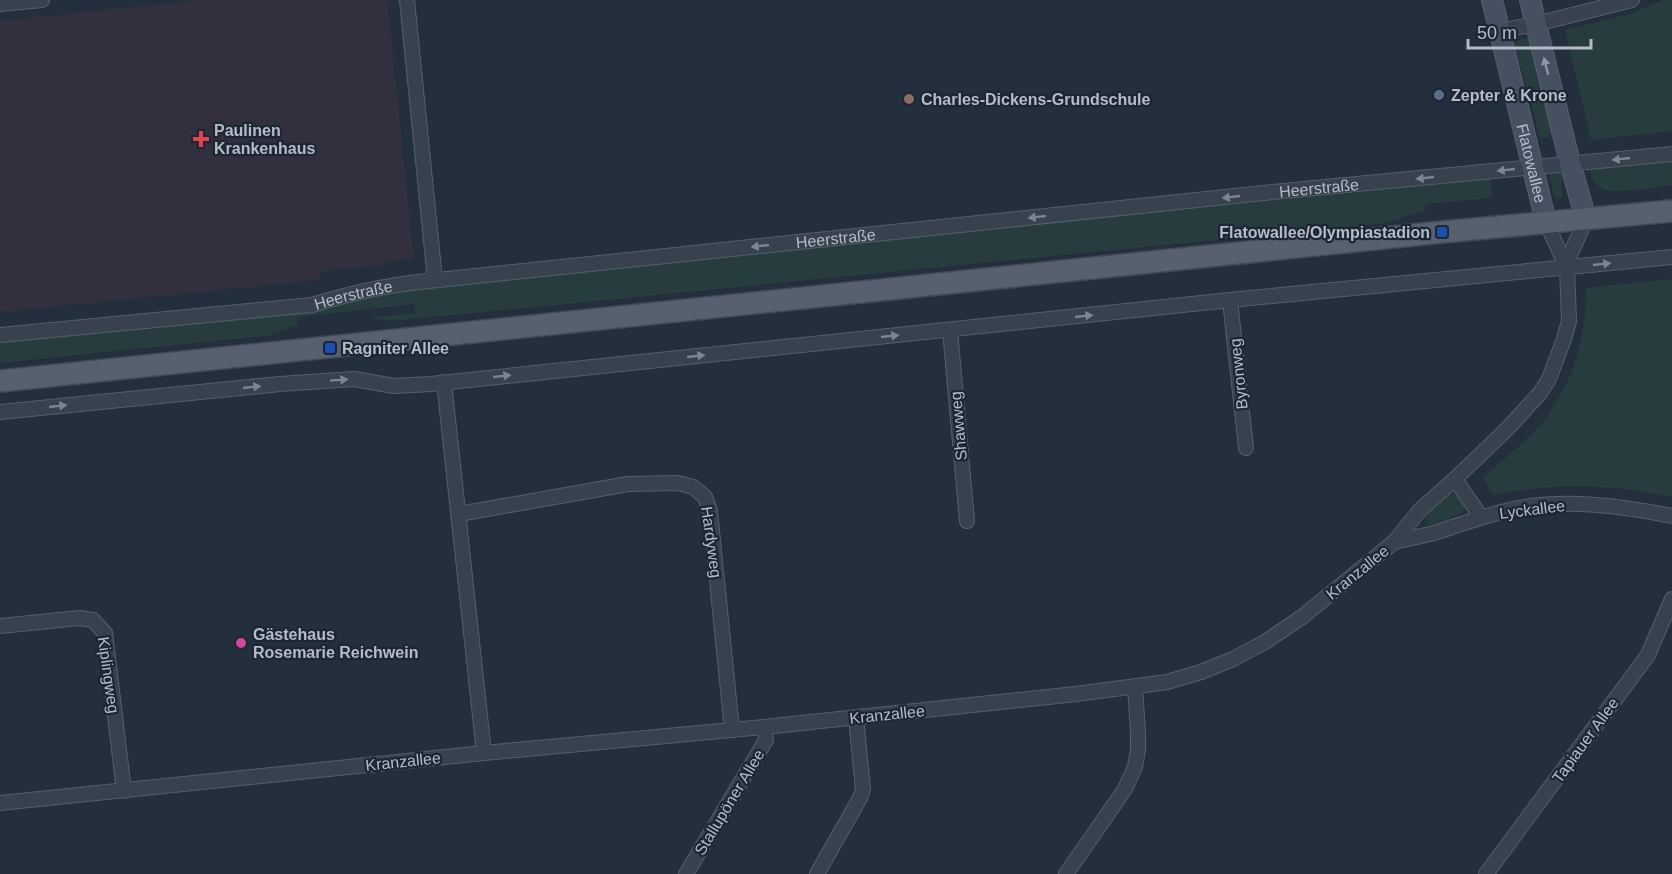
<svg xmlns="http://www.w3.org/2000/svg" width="1672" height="874" font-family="Arial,sans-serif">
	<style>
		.medical { fill: #32303f }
		.green { fill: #263c3f }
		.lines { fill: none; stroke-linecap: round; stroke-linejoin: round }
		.minor-casing { stroke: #565f6c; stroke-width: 16 }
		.secondary-casing { stroke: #565f6c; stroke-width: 22 }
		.primary-casing { stroke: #414a57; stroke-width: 24 }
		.minor { stroke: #38414e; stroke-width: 14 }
		.secondary { stroke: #465061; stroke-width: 20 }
		.primary { stroke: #56606e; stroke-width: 21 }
		.oneway { fill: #8e96a5 }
		.oneway2 { fill: #7c8592 }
		.service-dot { fill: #5c6f8a; stroke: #1d2633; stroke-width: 2 }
		.education-dot { fill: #8d6e63; stroke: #1d2633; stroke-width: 2 }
		.health-dot { fill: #e0444e; stroke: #1d2633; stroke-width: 2 }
		.transit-dot { fill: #1a4fb4; stroke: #1d2633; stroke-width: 2 }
		.hotel-dot { fill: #d1479c; stroke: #1d2633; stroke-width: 2 }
		.labels { text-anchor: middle; stroke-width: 4.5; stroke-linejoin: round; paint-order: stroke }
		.poi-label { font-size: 16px; font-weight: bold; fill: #b4bcc9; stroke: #1d2633; text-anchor: start }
		.street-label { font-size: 16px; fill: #b4bcc9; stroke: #1d2633 }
	</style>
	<rect width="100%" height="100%" fill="#242f3e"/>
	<path class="medical" d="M201,0H387L414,258L391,260L390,262H386L385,265L321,271L320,280L0,312V21Z"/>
	<path class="green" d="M1663,0H1672V131L1591,140L1565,30L1630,14Z
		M1527,38L1531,40L1555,136L1540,138L1532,106L1514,45L1515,41Z
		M1672,161V185C1657,187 1618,194 1606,190C1596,187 1591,179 1590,169Z
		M1559,172L1562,175V195L1560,198L1557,199L1554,196L1549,175L1551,173Z
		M1490,179L1492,198L1425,204V211C1409,214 1394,222 1378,224L434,317L391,321L367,318L415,313L414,304L297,317V325L267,336L0,363V341L411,287Z
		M1672,279V497C1612,484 1553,483 1493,495L1483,477C1504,459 1526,442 1544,421C1549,415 1552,408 1556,402C1578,367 1586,329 1586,288Z
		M1452,493C1460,495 1468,505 1463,513L1429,525L1426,522V516L1447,496Z"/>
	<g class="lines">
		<g class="minor-casing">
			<g id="minor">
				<path d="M407,0L435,280"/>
				<path d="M0,4L42,0"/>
				<path d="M1499,31L1536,24L1632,0"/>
				<path d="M1546,222L1567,268"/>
				<path d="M1230,300L1246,448"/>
				<path d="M950,330L967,521"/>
				<path id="s1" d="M0,335L312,305C348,294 382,286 419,282L1273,192L1672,154"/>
				<path d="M444,382L484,753"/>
				<path d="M0,412L280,384L354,379L394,386L431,384L1230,300L1672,257"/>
				<path d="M1455,479L1481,517"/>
				<path d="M459,514L628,484L678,483L693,487L705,497L710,511L732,730"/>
				<path d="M1394,542C1408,539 1421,536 1434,533C1462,524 1489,514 1518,508C1569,499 1621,506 1672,516"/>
				<path d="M0,626L79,618L93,620L105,633L124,791"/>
				<path d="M0,803L484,753L764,727L1076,694L1167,682L1201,672L1233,659L1265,642L1302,617L1394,542L1420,510L1455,479L1509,427L1540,393L1549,379L1564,339L1569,321L1567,268L1571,253L1586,219"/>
				<path d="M686,874L766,740L764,727"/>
				<path d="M817,874L860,798L863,789L856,718"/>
				<path d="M1066,874L1125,789L1135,767L1138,750V732L1135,687"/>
				<path d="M1486,874L1648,655L1672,599"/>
			</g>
		</g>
		<g class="secondary-casing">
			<g id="secondary">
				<path id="s2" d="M1492,0L1546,222"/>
				<path d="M1530,0L1570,163L1586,219"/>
			</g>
		</g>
		<g class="primary-casing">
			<path id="primary" d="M0,381L1442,232L1672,211"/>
		</g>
		<use href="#minor" class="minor"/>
		<use href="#secondary" class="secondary"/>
		<use href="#primary" class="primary"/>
	</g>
	<defs><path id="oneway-solid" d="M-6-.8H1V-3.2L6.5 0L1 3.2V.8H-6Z" transform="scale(1.5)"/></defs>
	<use class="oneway" href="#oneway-solid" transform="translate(1546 66) rotate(-104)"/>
	<g class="oneway2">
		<use href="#oneway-solid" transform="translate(1621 159) rotate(174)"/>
		<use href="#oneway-solid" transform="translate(1506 170) rotate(174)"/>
		<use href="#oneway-solid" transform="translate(1425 178) rotate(174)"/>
		<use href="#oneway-solid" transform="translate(1231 197) rotate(174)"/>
		<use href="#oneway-solid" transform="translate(1037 217) rotate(174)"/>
		<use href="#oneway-solid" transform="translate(760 246) rotate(174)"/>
		<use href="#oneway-solid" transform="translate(1602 264) rotate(-6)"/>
		<use href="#oneway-solid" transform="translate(1084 316) rotate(-6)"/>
		<use href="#oneway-solid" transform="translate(890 336) rotate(-6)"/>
		<use href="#oneway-solid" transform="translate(696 356) rotate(-6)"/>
		<use href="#oneway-solid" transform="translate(502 376) rotate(-6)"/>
		<use href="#oneway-solid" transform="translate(339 380) rotate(-4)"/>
		<use href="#oneway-solid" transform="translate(252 387) rotate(-6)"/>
		<use href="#oneway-solid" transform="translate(58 406) rotate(-6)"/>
	</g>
	<circle class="service-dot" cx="1439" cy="95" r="6"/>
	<circle class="education-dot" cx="909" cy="99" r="6"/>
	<path class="health-dot" d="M198 130h6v6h6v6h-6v6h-6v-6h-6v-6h6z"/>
	<g class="transit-dot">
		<rect x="1436" y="226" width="12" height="12" rx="3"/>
		<rect x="324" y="342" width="12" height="12" rx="3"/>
	</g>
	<circle class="hotel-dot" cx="241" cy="643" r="6"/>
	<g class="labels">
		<g class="poi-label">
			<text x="1451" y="101">Zepter &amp; Krone</text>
			<text x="921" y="105">Charles-Dickens-Grundschule</text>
			<text x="214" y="136">Paulinen<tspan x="214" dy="18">Krankenhaus</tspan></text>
			<text x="1430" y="238" text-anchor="end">Flatowallee/Olympiastadion</text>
			<text x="342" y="354">Ragniter Allee</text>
			<text x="253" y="640">Gästehaus<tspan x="253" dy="18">Rosemarie Reichwein</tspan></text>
		</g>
		<g class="street-label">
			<text dy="6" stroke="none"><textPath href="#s2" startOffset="168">Flatowallee</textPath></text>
			<text dy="6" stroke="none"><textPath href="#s1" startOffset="1328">Heerstraße</textPath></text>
			<text dy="6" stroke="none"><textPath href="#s1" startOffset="842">Heerstraße</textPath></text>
			<text dy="6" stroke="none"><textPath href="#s1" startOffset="356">Heerstraße</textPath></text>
			<text transform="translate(1238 374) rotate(-96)" y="6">Byronweg</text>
			<text transform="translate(958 426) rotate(-95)" y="6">Shawweg</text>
			<text transform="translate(1532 509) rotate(-7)" y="6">Lyckallee</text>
			<text transform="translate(712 542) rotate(82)" y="6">Hardyweg</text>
			<text transform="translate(1357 572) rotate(-39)" y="6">Kranzallee</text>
			<text transform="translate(109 675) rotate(82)" y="6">Kiplingweg</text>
			<text transform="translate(887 714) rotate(-6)" y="6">Kranzallee</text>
			<text transform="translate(1585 740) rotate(-54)" y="6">Tapiauer Allee</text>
			<text transform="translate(403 761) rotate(-6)" y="6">Kranzallee</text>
			<text transform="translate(729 802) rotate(-59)" y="6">Stallupöner Allee</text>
		</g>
	</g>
	<path d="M1468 39v9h123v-9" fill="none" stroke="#b4bcc9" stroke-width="3"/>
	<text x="1477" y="39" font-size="18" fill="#b4bcc9" stroke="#1d2633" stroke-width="4.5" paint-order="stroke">50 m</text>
</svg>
